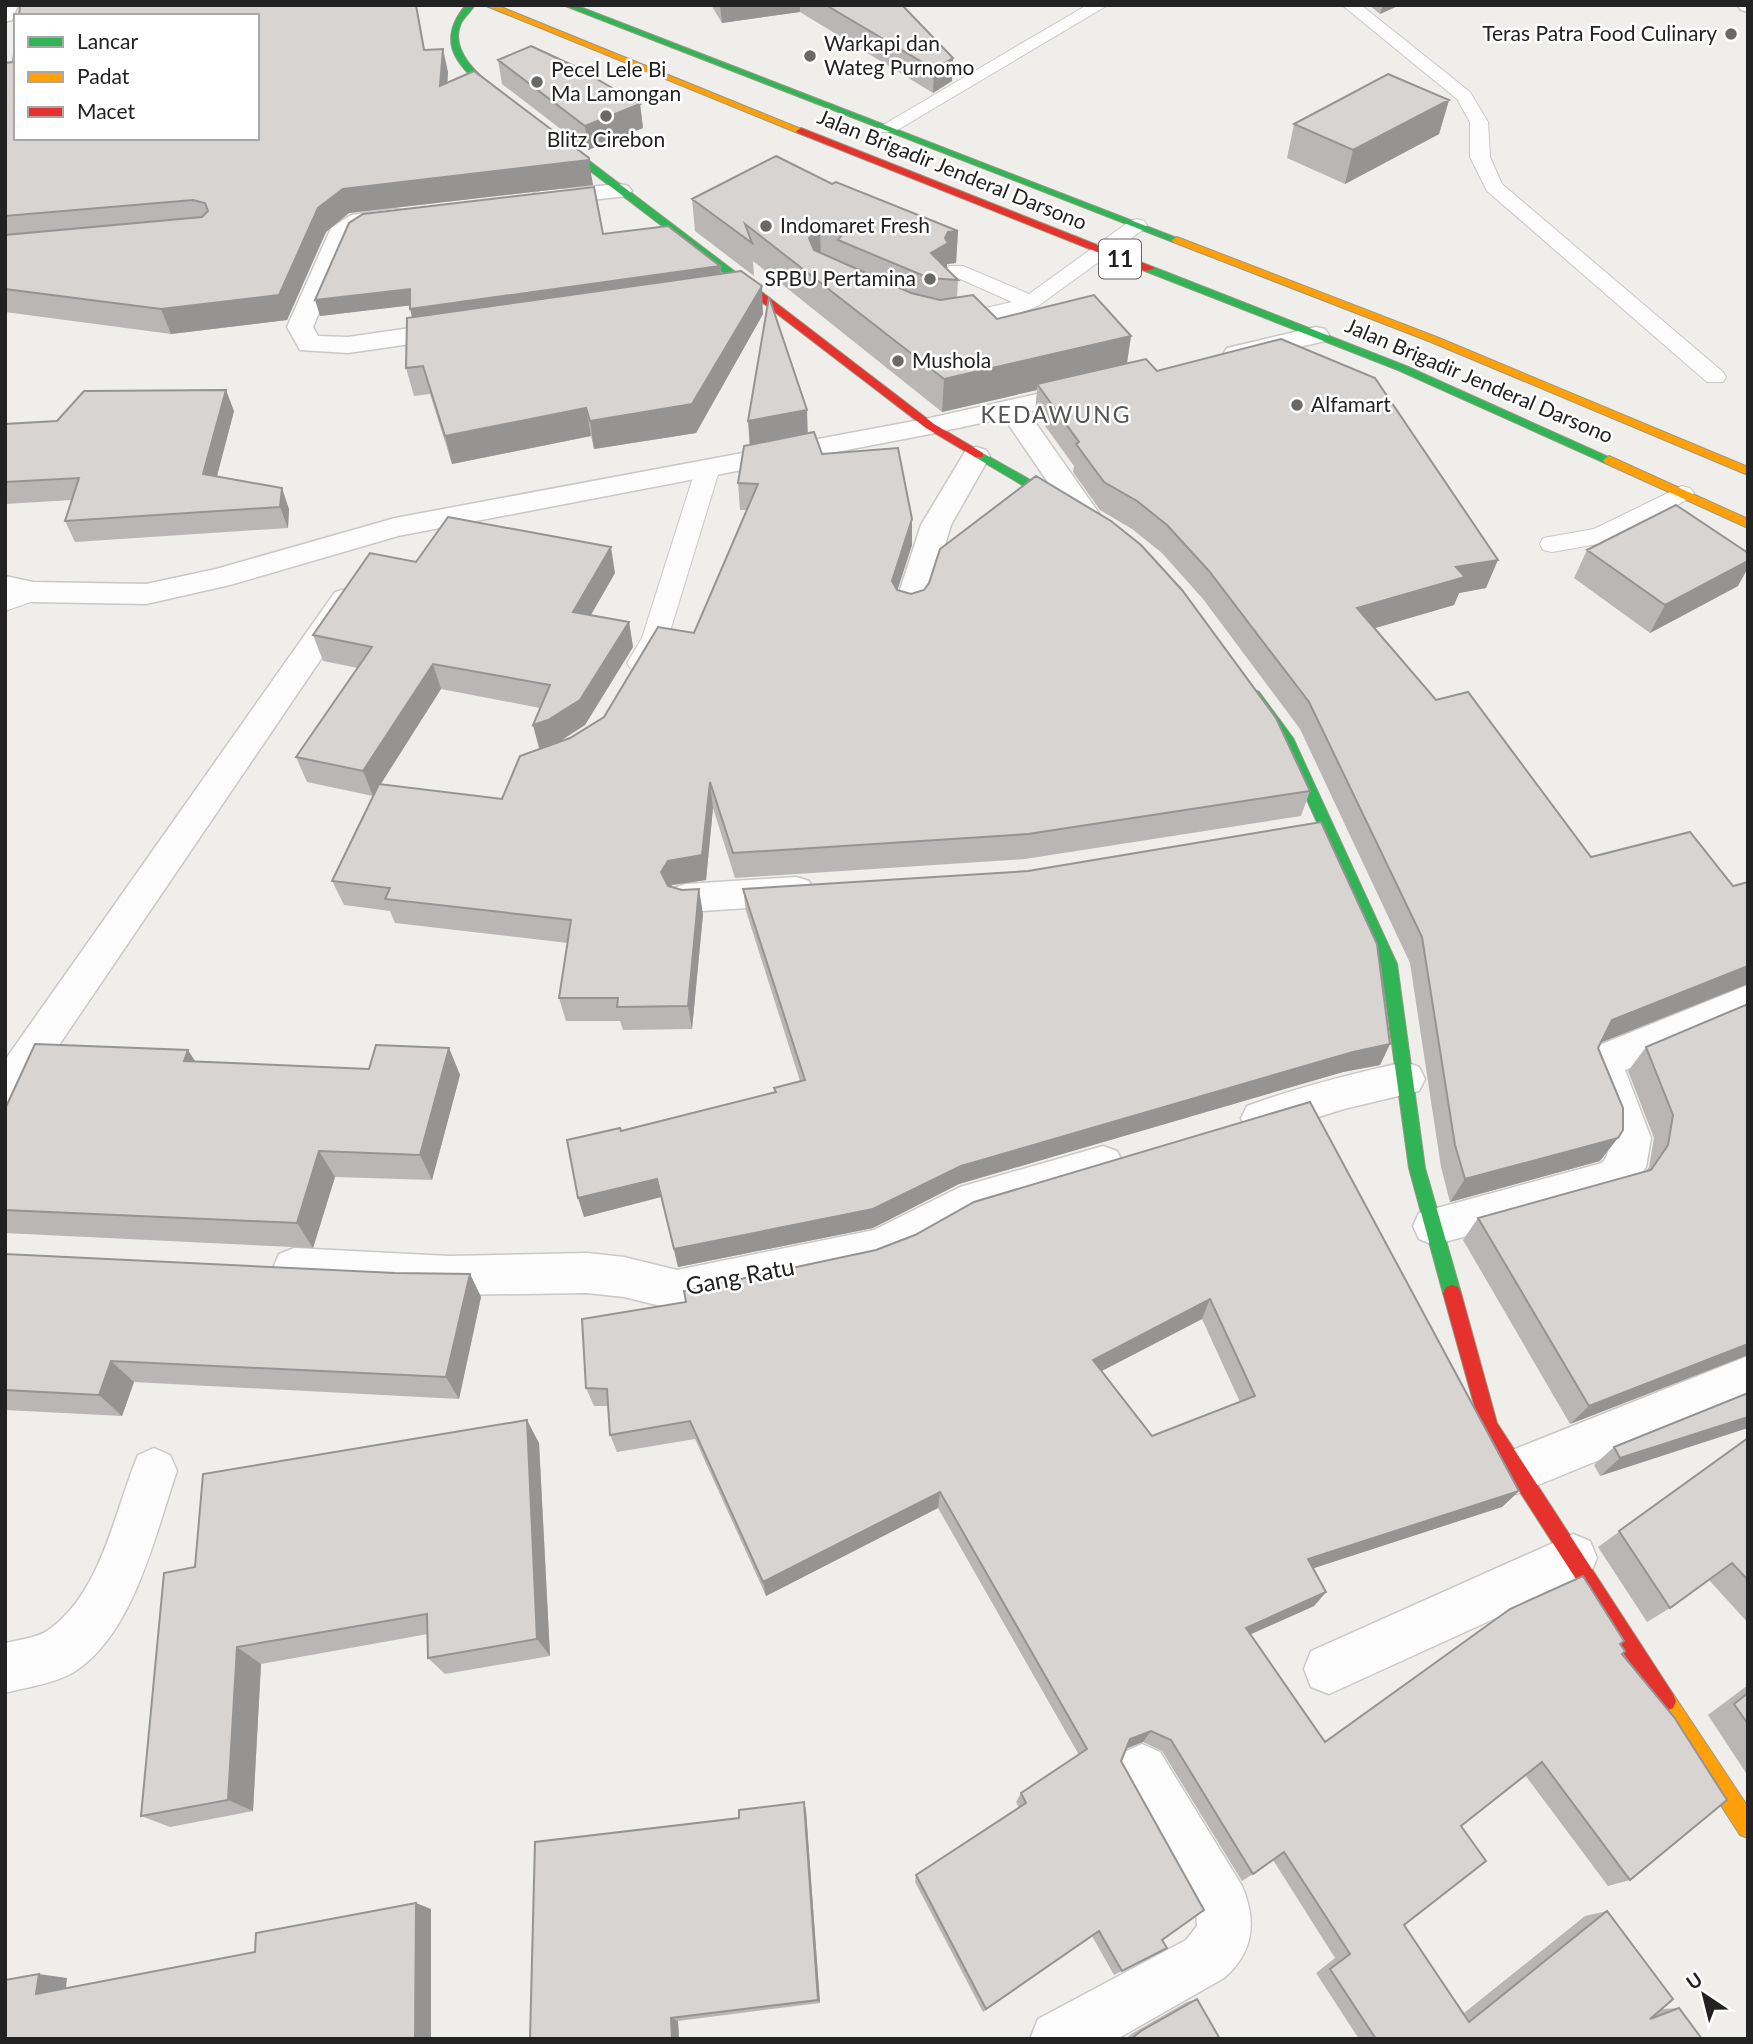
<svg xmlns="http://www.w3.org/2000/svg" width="1753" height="2044" font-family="Lato,sans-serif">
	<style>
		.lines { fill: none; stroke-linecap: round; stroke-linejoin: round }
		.lane-casing { stroke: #c9c8c7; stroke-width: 2 }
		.street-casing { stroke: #c9c8c7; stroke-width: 3 }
		.fast-casing { stroke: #999a82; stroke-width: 2 }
		.slow-casing { stroke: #999a82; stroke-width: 2 }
		.jam-casing { stroke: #999a82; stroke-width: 2 }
		.lane { fill: #fdfcfc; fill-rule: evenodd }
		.street { fill: #fdfcfc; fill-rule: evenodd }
		.fast { fill: #30b455; fill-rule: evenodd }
		.slow { fill: #ff9f0a; fill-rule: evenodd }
		.jam { fill: #e5322d; fill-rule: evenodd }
		.wall { fill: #b9b6b5; fill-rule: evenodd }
		.shaded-wall { fill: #969493 }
		.building { fill: #d7d4d2; stroke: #969493; stroke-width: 2; fill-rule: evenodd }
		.poi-dot { fill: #6a6968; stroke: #fff; stroke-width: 2.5 }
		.labels { text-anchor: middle; stroke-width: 5; stroke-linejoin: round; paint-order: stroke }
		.far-poi-label { font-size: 21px; fill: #222; stroke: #fff; text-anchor: start }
		.far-street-label { font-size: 21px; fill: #222; stroke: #fff }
		.shield { fill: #fff; stroke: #646464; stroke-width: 2 }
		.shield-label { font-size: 23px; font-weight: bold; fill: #222 }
		.far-quarter-label { font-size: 23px; letter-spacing: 2px; fill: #555; stroke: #fff }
		.street-label { font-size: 24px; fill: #222; stroke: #fff }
	</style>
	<rect width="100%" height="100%" fill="#f0eeeb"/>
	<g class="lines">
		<g class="lane-casing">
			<path id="lane" d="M1087,5H1108L894,132H880L878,128Z
				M1342,5H1361L1470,92L1488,122L1490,157L1502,184L1723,372L1726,377L1723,382H1707L1487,191L1470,157V122L1457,99Z
				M1137,219L1144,221L1147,225L1144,229L1038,306L1010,317L950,329L942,328L939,323L942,318L1012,302L949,274L946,270L949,266H963L1029,294L1130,221Z
				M708,461L716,463L720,468L668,638L649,669L640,672L631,669L627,663L642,638L696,468L700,463Z
				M1682,486L1690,488L1694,493L1690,498L1609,542L1552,552L1543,550L1540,544L1543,538L1594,529Z
				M33,584L42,586L46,592L42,598L5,611V593Z"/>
		</g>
		<g class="street-casing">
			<path id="street" d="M5,5H18L12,20L5,22Z
				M1737,5H1748V12L1741,10Z
				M620,184L628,186L632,191L628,196L542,205L534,203L530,198L534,193L542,191Z
				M395,209L404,211L407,216L404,221L366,227L351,237L313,327L318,336L348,337L459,321L468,323L472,329L468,335L459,337L348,353L300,350L287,327L331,228L351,215Z
				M1316,327L1325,329L1329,335L1325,341L1236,362L1227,360L1223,354L1227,348Z
				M1086,383L1096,385L1100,391L1096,397L1028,412L1103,519L1098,526L1088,528L1078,526L1004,418L930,434L398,536L230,585L146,604L33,602L5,596V576L33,582L146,584L216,569L395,518L930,418Z
				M976,447L986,450L990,456L951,525L926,608L921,615L910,618L899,615L894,608L921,525L966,450Z
				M346,589L357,592L362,599L357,606L19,1104L5,1109V1060L335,592Z
				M796,877L809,881L814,891L809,901L796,905L686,912L673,908L668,898L673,888L686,884Z
				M1748,985V1017L1625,1070L1651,1138L1646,1167L1630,1191L1434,1245L1419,1239L1413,1226L1419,1213L1602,1163C1622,1142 1593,1094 1584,1071L1597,1046Z
				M1405,1062L1419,1067L1425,1079L1419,1091L1344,1109L1261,1135L1247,1130L1241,1118L1247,1106C1299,1087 1351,1074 1405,1062Z
				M1103,1146L1117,1151L1124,1164L1117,1177L971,1221L913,1253L875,1268L677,1310L624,1297L587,1293L449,1295L294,1288L279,1282L273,1268L279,1254L294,1248L449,1256L587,1253L624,1257L677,1270L874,1230L960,1187Z
				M1748,1356V1399L1516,1494L1500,1487L1493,1471L1500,1455Z
				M154,1448L170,1455L177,1471C155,1534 135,1630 77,1670C58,1683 27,1687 5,1693V1643C18,1640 36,1638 47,1631C102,1593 114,1512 138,1455Z
				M1573,1534L1590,1541L1597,1558L1590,1575L1329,1694L1311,1687L1304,1669L1311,1651Z
				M1142,1744L1160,1752L1242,1886C1257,1921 1254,1952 1224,1978L1117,2039H1030L1038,2019L1186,1940L1197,1926L1196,1911L1124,1788L1116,1770L1124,1752Z"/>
		</g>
		<g class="fast-casing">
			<path id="fast" d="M466,5H475C471,11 464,17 461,23C447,53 486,81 505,97L763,293V297H755L499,101C466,72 430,48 466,5Z
				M563,5H575L1182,240L1173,242Z
				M1145,267H1153L1406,366L1615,460L1609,464L1605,463L1398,370L1145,271Z
				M979,451L1076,506L1078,509L1072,513L1068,512L975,457L973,455Z
				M1254,690L1259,692L1293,738L1397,964L1425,1168L1461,1293L1458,1299L1452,1301L1446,1299L1443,1293L1409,1168L1381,964L1280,740L1247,695Z"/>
		</g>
		<g class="slow-casing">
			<path id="slow" d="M484,5H496L806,131L798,133Z
				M1177,237L1439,338L1748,467V475L1431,342L1173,242L1172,240Z
				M1609,456L1748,519V528L1605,463L1603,460Z
				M1666,1691L1673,1694L1748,1807V1838L1740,1835L1659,1708L1656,1701L1659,1694Z"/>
		</g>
		<g class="jam-casing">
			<path id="jam" d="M801,128L1153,267L1154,269L1145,271L798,133L796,131Z
				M755,293H763L934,424L983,453V457H975L926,428L755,297Z
				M1452,1285L1458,1287L1461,1293L1497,1423L1673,1694L1676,1701L1673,1708L1666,1711L1659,1708L1482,1433L1443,1293L1446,1287Z"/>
		</g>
		<use href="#lane" class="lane"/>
		<use href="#street" class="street"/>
		<use href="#fast" class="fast"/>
		<use href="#slow" class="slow"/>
		<use href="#jam" class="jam"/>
	</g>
	<path class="wall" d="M416,5L425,50L448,72L447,83L593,185L349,213L326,232L287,320L171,334L5,312V63Z
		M711,5H902L952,81L933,93L800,12L722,23Z
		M1369,5H1400L1380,14Z
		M498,60L640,104L643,128L588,150L502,84Z
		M1449,100L1439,134L1345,184L1287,158L1294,124Z
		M832,184L958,231L956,263L947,264V269L958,280L957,298L997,319L1131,336L1127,363L1157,371L1486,588L1459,593L1454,605L1375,628L1601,1042L1598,1048L1600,1161L1450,1202L1441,1167L1410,963L1300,729L1203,599L1162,553L1132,529L1100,510L1073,472L1074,466L1035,412L1037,390L942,412L753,261L754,276L695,231L692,199Z
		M603,234L720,266L721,273L763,314L696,433L594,449L591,436L452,464L430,394L414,396L406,368L412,317L410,305L320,316Z
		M234,411L217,476L289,509L288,528L75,542L65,521L72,500L5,504V424Z
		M808,434L822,454L912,545L897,590L1310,791L1301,816L1025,859L735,878L713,808L706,880L672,885L671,887L703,914L692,1029L623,1030L620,1021H566L559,998L568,943L395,923L390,911L344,905L332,881L373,796L307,782L296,757L358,668L323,661L313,635L416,562L615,573L591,615L629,622L633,647L585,725L557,743L570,738L604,717L694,633L747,510H740L738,483ZM441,689L540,708L533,725L539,749L502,799L381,784Z
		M1587,550L1738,586L1650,633L1574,578Z
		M743,889L1390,1044L1380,1065L1343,1072L959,1184L873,1228L678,1267L661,1197L584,1217L621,1131L775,1093L774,1088L800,1081L746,911Z
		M1748,1004V1355L1570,1424L1463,1240L1478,1218L1646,1171L1649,1167L1654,1138L1628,1071L1646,1047Z
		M449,1048L460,1075L432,1180L335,1177L313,1248L5,1233V1109L195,1061L369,1069Z
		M1310,1102L1519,1491L1502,1507L1313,1568L1326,1592L1314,1606L1250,1634L1325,1742L1620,1644L1622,1654L1630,1880L1608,1886L1525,1775L1461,1826L1404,1925L1464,2013L1585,1916L1607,1911L1661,2009L1679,2008L1702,2039H1359L1316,1973L1335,1958L1273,1860L1253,1874L1242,1881L1162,1751L1143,1742L1126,1748L1121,1761L1162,1940L1167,1948L1114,1975L1092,1936L983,2012L915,1882L916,1875L1019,1808L1016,1802L1021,1793L1079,1755L938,1508L766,1596L695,1439L617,1452L610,1435L608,1406H594L586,1388L686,1302L876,1250ZM1202,1319L1240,1402L1152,1436L1102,1371Z
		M5,1254L395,1273L470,1274L481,1297L459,1399L134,1382L122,1416L5,1410Z
		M1748,1393L1600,1476L1594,1465L1614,1447Z
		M1748,1438V1623L1709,1580L1670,1608L1647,1622L1598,1547Z
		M539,1443L550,1656L445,1674L428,1658V1634L261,1664L253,1811L170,1827L141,1816L195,1567Z
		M1748,1685V1772L1746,1773L1708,1715Z
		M804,1802L806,1811L820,2003L678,2021L679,2039H530L739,1818Z
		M1197,1999L1220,2039H1125L1133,2033L1187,2002Z"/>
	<path class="shaded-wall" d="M720,5H800V12L722,23Z
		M1383,5H1400L1380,14Z
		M443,49L448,72L446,109L440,86Z
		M953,58L952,81L933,93L934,69Z
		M1449,100L1439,134L1345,184L1353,150Z
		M640,104L643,128L588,150L585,126Z
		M589,160L593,185L349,213L326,232L287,320L171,334L161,309L318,208L343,189Z
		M820,229L821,261L810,270L809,238Z
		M958,231L956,263L947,264V275L931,253L948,232Z
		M720,266L722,282L414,325L410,309Z
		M762,286L763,314L696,433L594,449L590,421Z
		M410,289L414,305L320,316L315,300Z
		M1131,336L1126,369L1037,384V390L942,412L944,379Z
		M226,390L234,411L212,495L203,474Z
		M586,408L591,436L452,464L445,436Z
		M807,410L808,438L750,449L748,421Z
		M282,488L289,509L288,528L280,507Z
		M912,519V545L892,607V581Z
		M611,547L615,573L578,637L573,612Z
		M1498,560L1486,588L1459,593L1454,605L1348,636L1357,608L1456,567Z
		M1748,561V568L1738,586L1650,633L1665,605Z
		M629,622L633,647L585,725L554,745L540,750L533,725Z
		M433,664L441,689L373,796L363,771Z
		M710,782L713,808L706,880L672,885L666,897L661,872Z
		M699,889L703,914L692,1029L688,1006Z
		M1748,966V984L1595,1045L1612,1020Z
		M1390,1044L1380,1065L1343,1072L959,1184L873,1228L678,1267L674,1249L1353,1052Z
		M449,1048L460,1075L432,1180L420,1155Z
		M188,1050L206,1078L184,1061Z
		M1618,1138L1600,1161L1450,1202L1465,1179Z
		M319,1151L335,1177L313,1248L297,1223Z
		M657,1179L661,1197L584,1217L578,1198Z
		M470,1274L481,1297L459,1399L446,1377Z
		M1210,1299L1202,1319L1088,1378L1093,1360Z
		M1748,1344V1355L1570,1424L1589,1406Z
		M111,1361L134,1382L122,1416L99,1395Z
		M1748,1417V1428L1600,1476L1620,1458Z
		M527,1420L539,1443L550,1656L537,1639Z
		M1519,1491L1502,1507L1296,1574L1308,1559Z
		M940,1492L938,1508L766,1596L763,1582Z
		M1326,1592L1314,1606L1236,1641L1246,1628Z
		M237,1647L261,1664L253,1811L228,1800Z
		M1151,1731L1143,1742L1123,1750L1130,1739Z
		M804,1802L806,1811L820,2003L818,2000Z
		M416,1903L431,1909V2039H415Z
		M39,1974L67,1978L65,1997L36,1994Z
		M671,2018L678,2021L679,2039H672Z"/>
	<path class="building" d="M20,5H416L424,50L443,49L440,86L474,71L589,158V160L343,189L318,208L279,295L161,309L5,289V235L202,217L208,211L205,203L193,200L5,216V63L13,62L16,38V138H257V16H19Z
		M826,5H902L953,58L934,69Z
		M531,46L574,66L640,104L585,126L498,60Z
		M1388,74L1449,100L1353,150L1294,124Z
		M776,156L832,184L836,182L958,231L948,232L945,238L948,243L931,253L958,280L929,278L838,240L842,235L836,228L820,229L809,238L814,250L911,293L940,300L973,295L997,319L1094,295L1131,336L944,379L745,224L752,243L692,199Z
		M594,187L603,234L668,226L720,266L410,309V289L315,300L349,223L363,214Z
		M741,271L762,286L692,404L590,421L586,408L445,436L423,366L406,368L407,318Z
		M769,297L807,410L748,421Z
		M1281,339L1375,378L1498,560L1456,567L1465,577L1357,608L1436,700L1468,692L1591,857L1690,832L1733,886L1748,882V966L1612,1020L1598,1048L1623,1108V1130L1618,1138L1465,1179L1455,1145L1422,937L1309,702L1209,571L1167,525L1137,501L1104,482L1076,444L1079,442L1037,384L1146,359L1157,371Z
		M226,390L203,474L282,488L280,507L65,521L79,478L5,482V424L57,421L84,391Z
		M814,432L822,454L898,448L912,519L892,581L897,590L911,594L924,590L929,583L940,549L1036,476L1111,521L1141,545L1182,590L1276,718L1310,791L1028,834L733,853L710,782L702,855L668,861L661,872L668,886L682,890L699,889L688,1006L617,1007L618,998H559L571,920L385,899L390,888L332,881L379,784L502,799L520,756L570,738L604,717L658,627L694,633L758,484L738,483L744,446Z
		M1676,505L1748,553V561L1665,605L1587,550Z
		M448,517L611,547L573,612L629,622L580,700L548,720L533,725L550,685L433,664L363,771L296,757L372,647L313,635L370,553L416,562Z
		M1321,822L1377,944L1390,1044L1353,1052L961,1166L873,1209L674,1249L657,1179L578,1198L567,1140L620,1128L621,1131L776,1092L774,1088L805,1080L743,889L1028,871Z
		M1748,1004V1344L1589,1406L1478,1218L1651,1170L1668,1145L1673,1115L1646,1047Z
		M35,1044L188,1050L184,1061L369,1069L376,1045L449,1048L420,1155L319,1151L297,1223L5,1210V1109Z
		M1310,1102L1519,1491L1308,1559L1326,1592L1246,1628L1325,1742L1510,1609L1583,1576L1624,1641L1620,1644L1625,1651L1622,1654L1674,1717L1727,1800L1630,1880L1542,1762L1461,1826L1486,1861L1404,1925L1469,2022L1607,1911L1673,1999L1650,2019L1679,2008L1702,2039H1376L1330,1969L1350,1954L1284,1852L1253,1874L1171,1740L1151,1731L1130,1739L1121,1761L1204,1910L1162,1940L1167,1948L1122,1971L1099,1931L986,2009L916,1875L1026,1803L1021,1793L1087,1749L940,1492L763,1582L690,1421L610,1435L607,1389L586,1388L582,1319L686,1302L684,1291L876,1250L915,1235L974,1202ZM1210,1299L1255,1396L1152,1436L1093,1360Z
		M5,1254L395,1273L470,1274L446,1377L111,1361L99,1395L5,1390Z
		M1748,1393V1417L1620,1458L1614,1447Z
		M527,1420L537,1639L428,1658L427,1614L237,1647L228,1800L141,1816L164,1573L195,1567L203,1474Z
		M1748,1438V1580L1732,1563L1670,1608L1619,1531Z
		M1748,1693V1724L1734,1704Z
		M804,1802L818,2000L671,2018L672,2039H530L535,1842L739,1818V1810Z
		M416,1903L415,2039H5V1980L39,1974L36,1994L255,1952L256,1933Z
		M1197,1999L1220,2039H1131L1141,2031Z"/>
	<g class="poi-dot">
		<circle cx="1731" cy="34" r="7"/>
		<circle cx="810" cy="56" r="7"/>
		<circle cx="537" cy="82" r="7"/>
		<circle cx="606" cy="116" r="7"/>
		<circle cx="766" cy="226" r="7"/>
		<circle cx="930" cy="279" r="7"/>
		<circle cx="898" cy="361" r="7"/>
		<circle cx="1297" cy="405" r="7"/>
	</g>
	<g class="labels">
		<g class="far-poi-label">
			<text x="1717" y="41" text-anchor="end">Teras Patra Food Culinary</text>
			<text x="824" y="51">Warkapi dan<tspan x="824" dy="24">Wateg Purnomo</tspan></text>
			<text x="551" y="77">Pecel Lele Bi<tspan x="551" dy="24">Ma Lamongan</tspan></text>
			<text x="606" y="147" text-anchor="middle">Blitz Cirebon</text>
			<text x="780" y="233">Indomaret Fresh</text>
			<text x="916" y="286" text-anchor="end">SPBU Pertamina</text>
			<text x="912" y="368">Mushola</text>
			<text x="1311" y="412">Alfamart</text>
		</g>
		<g class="far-street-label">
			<text transform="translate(952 170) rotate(22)" y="7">Jalan Brigadir Jenderal Darsono</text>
			<text transform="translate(1479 381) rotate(23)" y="7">Jalan Brigadir Jenderal Darsono</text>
		</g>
		<rect class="shield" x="1099" y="239.5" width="42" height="39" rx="5"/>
		<g class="shield-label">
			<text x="1120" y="267">11</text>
		</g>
		<g class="far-quarter-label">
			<text x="1056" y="423">KEDAWUNG</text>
		</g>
		<g class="street-label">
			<text transform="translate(740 1277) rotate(-11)" y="8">Gang Ratu</text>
		</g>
	</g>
	<rect width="1753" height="2044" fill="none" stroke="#222222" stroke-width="14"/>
	<rect x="14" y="14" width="245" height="126" fill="#ffffff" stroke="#a7a7a7" stroke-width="2"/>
	<rect x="28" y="37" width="35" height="10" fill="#30b455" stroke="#a7a7a7" stroke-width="2"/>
	<text x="77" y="49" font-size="21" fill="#222222">Lancar</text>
	<rect x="28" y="72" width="35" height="10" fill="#ff9f0a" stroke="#a7a7a7" stroke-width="2"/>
	<text x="77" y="84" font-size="21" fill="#222222">Padat</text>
	<rect x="28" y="107" width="35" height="10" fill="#e5322d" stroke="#a7a7a7" stroke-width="2"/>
	<text x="77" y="119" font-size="21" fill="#222222">Macet</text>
	<g transform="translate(1704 1995) rotate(325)" stroke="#ffffff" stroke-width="5" paint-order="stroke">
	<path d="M0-5L12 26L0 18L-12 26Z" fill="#222222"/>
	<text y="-10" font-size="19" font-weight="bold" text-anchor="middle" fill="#222222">U</text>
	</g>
</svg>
